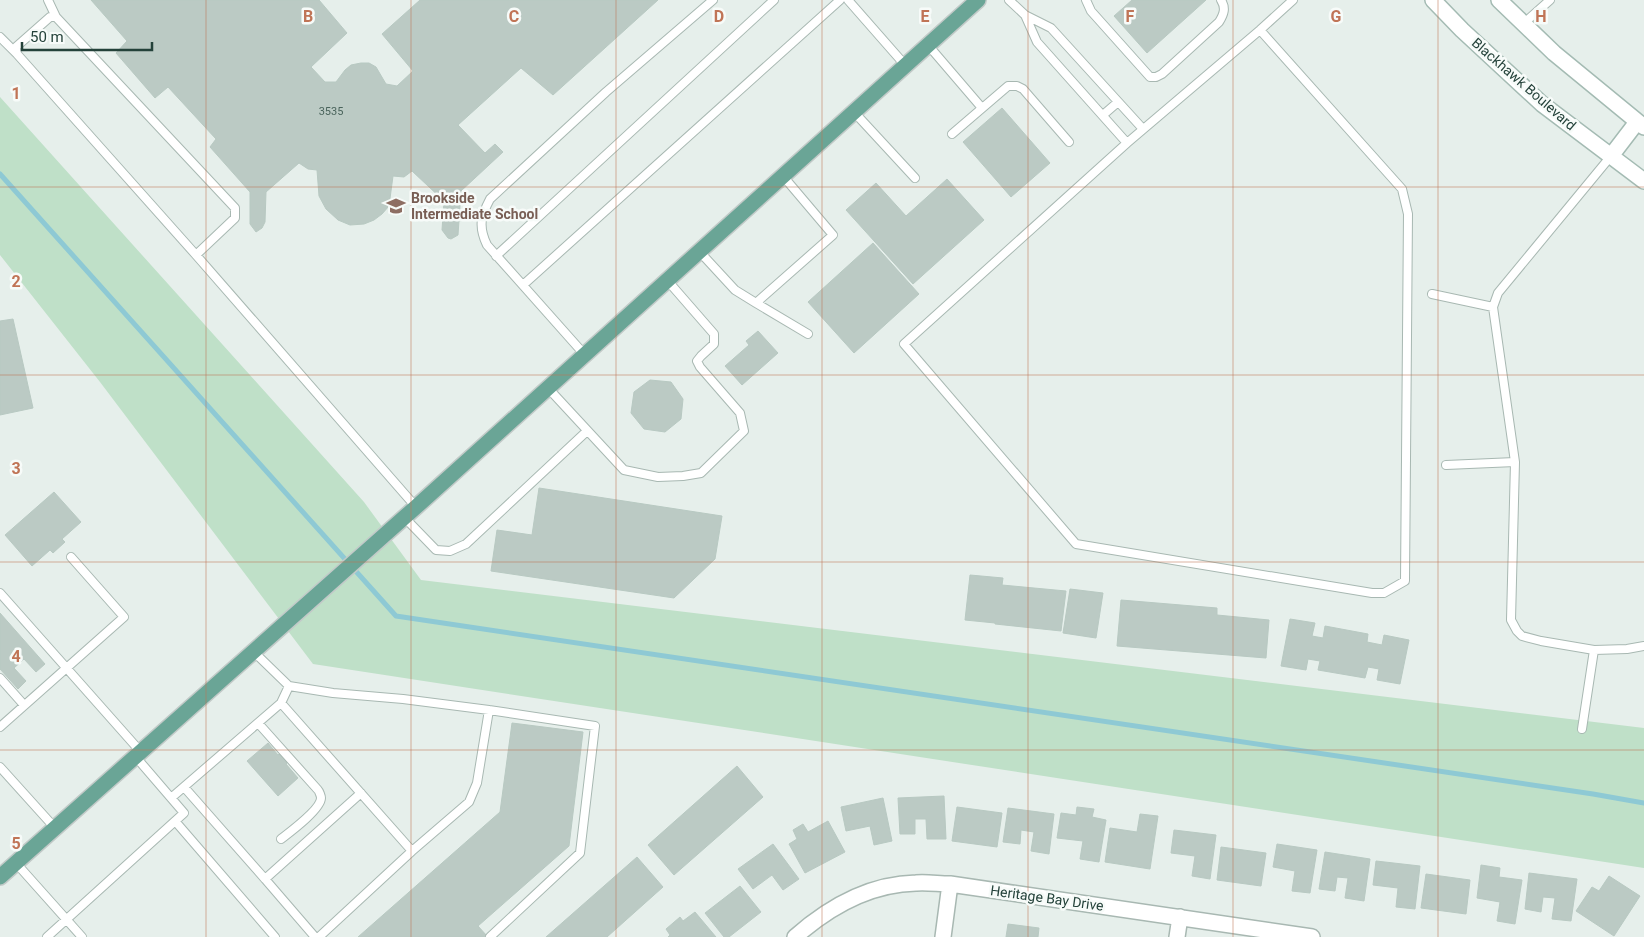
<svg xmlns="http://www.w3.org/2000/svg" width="1644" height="937" font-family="Roboto,sans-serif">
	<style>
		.green { fill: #bfe0c8 }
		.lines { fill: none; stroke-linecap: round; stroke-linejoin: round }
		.stream { stroke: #8ec9d4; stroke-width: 5 }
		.building { fill: #bbcac4; stroke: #b8c9c2 }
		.service-casing { stroke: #a8b8b2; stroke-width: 10 }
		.minor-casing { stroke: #a8b8b2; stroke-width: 18 }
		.secondary-casing { stroke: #a4bbb3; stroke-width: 18 }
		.primary-casing { stroke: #c2cac8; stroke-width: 18 }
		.service { stroke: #fff; stroke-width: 8 }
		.minor { stroke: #fff; stroke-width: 15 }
		.secondary { stroke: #fff; stroke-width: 15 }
		.primary { stroke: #6aa596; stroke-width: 15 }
		.grid { fill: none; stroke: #c07456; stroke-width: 1; stroke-opacity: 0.55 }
		.labels { text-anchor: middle; stroke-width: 5; stroke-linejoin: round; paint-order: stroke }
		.number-label { font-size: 11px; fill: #4a645c }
		.street-label { font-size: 14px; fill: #24423a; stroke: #f7fbf9 }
		.education-label { font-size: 14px; font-weight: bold; fill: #785e54; stroke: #f7fbf9; text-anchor: start }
		.grid-label { font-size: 16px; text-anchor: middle; font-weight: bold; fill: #c07456; stroke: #f7fbf9; stroke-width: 5; stroke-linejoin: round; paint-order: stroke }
	</style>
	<rect width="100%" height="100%" fill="#e6efeb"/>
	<path class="green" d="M0,97L364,502L421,580L1644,728V868L313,664L100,382L0,255Z"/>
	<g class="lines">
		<path class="stream" d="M0,174L396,616L1593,794L1644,803"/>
	</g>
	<path class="building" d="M91,0H319L347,33L311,67L325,82H336L345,70L351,65L361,63H369L376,67L386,84L397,86L413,71L382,34L420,0H658L553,95L521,68L458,125L485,153L495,144L503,152L461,191L458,235L451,239L448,238L442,230L444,201L412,171L404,177L393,176L389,206L382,214L374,220L364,224L350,225L338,220L326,209L319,196L317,170L308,169L299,163L266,192L265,222L262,228L256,232L250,224V192L210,147L216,139L168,87L155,98L116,53L127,41Z
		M1132,0H1206L1147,53L1114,16Z
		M1002,108L1050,163L1011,197L963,142Z
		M947,179L984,220L913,284L846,210L876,183L906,216Z
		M873,243L919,294L854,353L808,302Z
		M13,319L33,408L0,415V321Z
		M758,331L778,353L742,385L725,366L749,345L746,341Z
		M650,380L671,382L683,399L681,419L665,432L644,429L631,413L634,392Z
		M539,488L722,516L715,559L674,598L491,571L497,530L532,535Z
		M54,492L81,522L62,539L65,542L53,553L50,550L32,566L5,535Z
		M970,575L1003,578L1002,585L1066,591L1061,631L995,624V623L965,620Z
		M1070,589L1103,593L1096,638L1063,633Z
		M1121,600L1217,608V615L1269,620L1266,658L1117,646Z
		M0,613L45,664L36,672L24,659L14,668L26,681L18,689L0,669Z
		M1290,619L1315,623L1312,636L1323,638L1325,626L1368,634L1367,642L1382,645L1384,635L1409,640L1400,684L1377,680L1379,669L1368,667L1365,678L1318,670L1320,661L1308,659L1306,670L1281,666Z
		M512,723L583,732L569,846L478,926L487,936L485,937H358L500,812Z
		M268,743L278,755L280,753L288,762L286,764L298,778L278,796L247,761Z
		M737,766L763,797L674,875L648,845Z
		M944,796L946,839H927L926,819H915V834H900L898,798Z
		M883,798L892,841L874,845L870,826L846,831L841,807Z
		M957,807L1002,813L997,847L952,841Z
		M1077,807L1094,809L1092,817L1106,820L1099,862L1080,859L1083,841L1057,838L1061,813L1076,815Z
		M1008,808L1054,814L1049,854L1031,851L1034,832L1021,830L1020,844L1003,842Z
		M1140,814L1158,816L1150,869L1105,862L1110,828L1137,832Z
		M828,821L845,852L805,873L789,844L797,839L793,830L803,824L808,832Z
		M1174,830L1216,835L1210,879L1192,876L1195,856L1171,853Z
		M773,844L799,879L783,890L772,875L753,889L738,869Z
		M1277,844L1317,850L1310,893L1292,891L1295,871L1273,867Z
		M1221,847L1266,853L1261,886L1217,880Z
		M1325,852L1370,859L1364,901L1345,898L1348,878L1337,877L1335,891L1319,889Z
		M637,857L663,887L607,937H546Z
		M1376,861L1420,866L1415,909L1396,907L1398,888L1373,885Z
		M1481,865L1500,868L1499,877L1522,880L1515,924L1497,921L1500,902L1477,898Z
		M1529,873L1577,879L1571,921L1552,919L1555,898L1543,897L1541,912L1525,909Z
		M1426,874L1470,880L1466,914L1421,908Z
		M1609,876L1640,896L1614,936L1576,911L1592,887L1599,891Z
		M740,886L761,912L729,937H724L705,913Z
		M695,912L716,937H668L670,935L666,929L680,917L683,921Z
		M1008,924L1039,928L1038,937H1006Z"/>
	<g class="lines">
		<g class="service-casing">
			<path id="service" d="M48,0L56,17
				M848,0L905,65
				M1009,0L1025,15L1051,28L1143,129
				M1086,0L1091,11L1150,77H1156L1162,74L1219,22C1224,14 1226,8 1221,0
				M1025,15L1037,42L1127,143
				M1523,24L1550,0
				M1260,30L1402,189L1408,214L1405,581L1384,593H1372L1076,544L904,344L1127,143L1260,30L1293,0
				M0,37L17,54
				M928,45L982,108
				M854,112L915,178
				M1103,115L1118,102
				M952,134L1008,86H1017L1023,89L1069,142
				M1611,156L1498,293L1493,307L1515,462L1511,620L1517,631L1522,636L1541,641L1594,650L1627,649L1644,646
				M699,251L735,290L756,303L833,235L783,176
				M196,255L235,218V208L56,17H50L16,47L17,54L196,255L416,507
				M496,256L774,0
				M523,285L840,0
				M1432,294L1493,307
				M756,303L808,334
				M584,354L487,245C478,226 481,216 490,199L606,92L713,0
				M548,388L624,470L658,477L683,476L701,473L744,431L740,413L700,367L697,361L701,356L714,344V334L667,280
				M1446,465L1515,462
				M404,517L436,550L450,551L466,544L587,431
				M0,593L140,751
				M254,652L289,686L333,693L403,699L489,710L595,726L580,853L490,937
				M0,678L24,705
				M281,703L412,851
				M258,723L318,790C319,791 321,796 321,798C321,809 290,832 281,839
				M0,727L124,617L71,557
				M1582,729L1594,650
				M0,767L55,828
				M184,787L265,879L361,793
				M171,798L281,703L289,686
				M175,821L275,937
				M16,863L82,937
				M265,879L315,937
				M47,937L184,813L135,756
				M319,937L412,851L469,802L477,783L489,710"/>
		</g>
		<g class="minor-casing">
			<path id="minor" d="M795,937C829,907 869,884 916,883C927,882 939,884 950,884L1312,937
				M943,937L950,884
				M1177,937L1180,917"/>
		</g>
		<g class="secondary-casing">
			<path id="secondary" d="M1433,0L1462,30L1542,104L1644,181
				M1499,0L1554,53L1644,127
				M1611,156L1637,122"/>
		</g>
		<g class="primary-casing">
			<path id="primary" d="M0,877L416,507L978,0"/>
		</g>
		<use href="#service" class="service"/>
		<use href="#minor" class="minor"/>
		<use href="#secondary" class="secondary"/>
		<use href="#primary" class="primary"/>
	</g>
	<path class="grid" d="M206,0V937M411,0V937M616,0V937M822,0V937M1028,0V937M1233,0V937M1438,0V937M0,187H1644M0,375H1644M0,562H1644M0,750H1644"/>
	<defs>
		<g id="school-bare" transform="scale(1.5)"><path d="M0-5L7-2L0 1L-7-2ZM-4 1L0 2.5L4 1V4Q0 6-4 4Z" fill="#8d6e63" stroke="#f7fbf9" stroke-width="2.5" paint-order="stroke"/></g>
	</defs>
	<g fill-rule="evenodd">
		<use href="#school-bare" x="396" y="206"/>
	</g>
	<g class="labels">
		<g class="number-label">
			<text x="331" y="115">3535</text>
		</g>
		<g class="street-label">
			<text transform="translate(1524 84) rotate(41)" y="5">Blackhawk Boulevard</text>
			<text transform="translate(1047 898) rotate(8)" y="5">Heritage Bay Drive</text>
		</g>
		<g class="education-label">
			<text x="411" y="203">Brookside<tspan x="411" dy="16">Intermediate School</tspan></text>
		</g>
	</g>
	<g class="grid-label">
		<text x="308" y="22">B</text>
		<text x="514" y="22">C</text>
		<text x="719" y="22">D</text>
		<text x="925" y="22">E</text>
		<text x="1130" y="22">F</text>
		<text x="1336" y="22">G</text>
		<text x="1541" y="22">H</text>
		<text x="16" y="99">1</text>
		<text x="16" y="287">2</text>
		<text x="16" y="474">3</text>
		<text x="16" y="662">4</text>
		<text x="16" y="849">5</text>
	</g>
	<path d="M22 42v8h130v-8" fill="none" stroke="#24423a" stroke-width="2.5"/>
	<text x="30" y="42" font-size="15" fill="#24423a" stroke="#f7fbf9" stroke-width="4" paint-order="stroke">50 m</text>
</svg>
